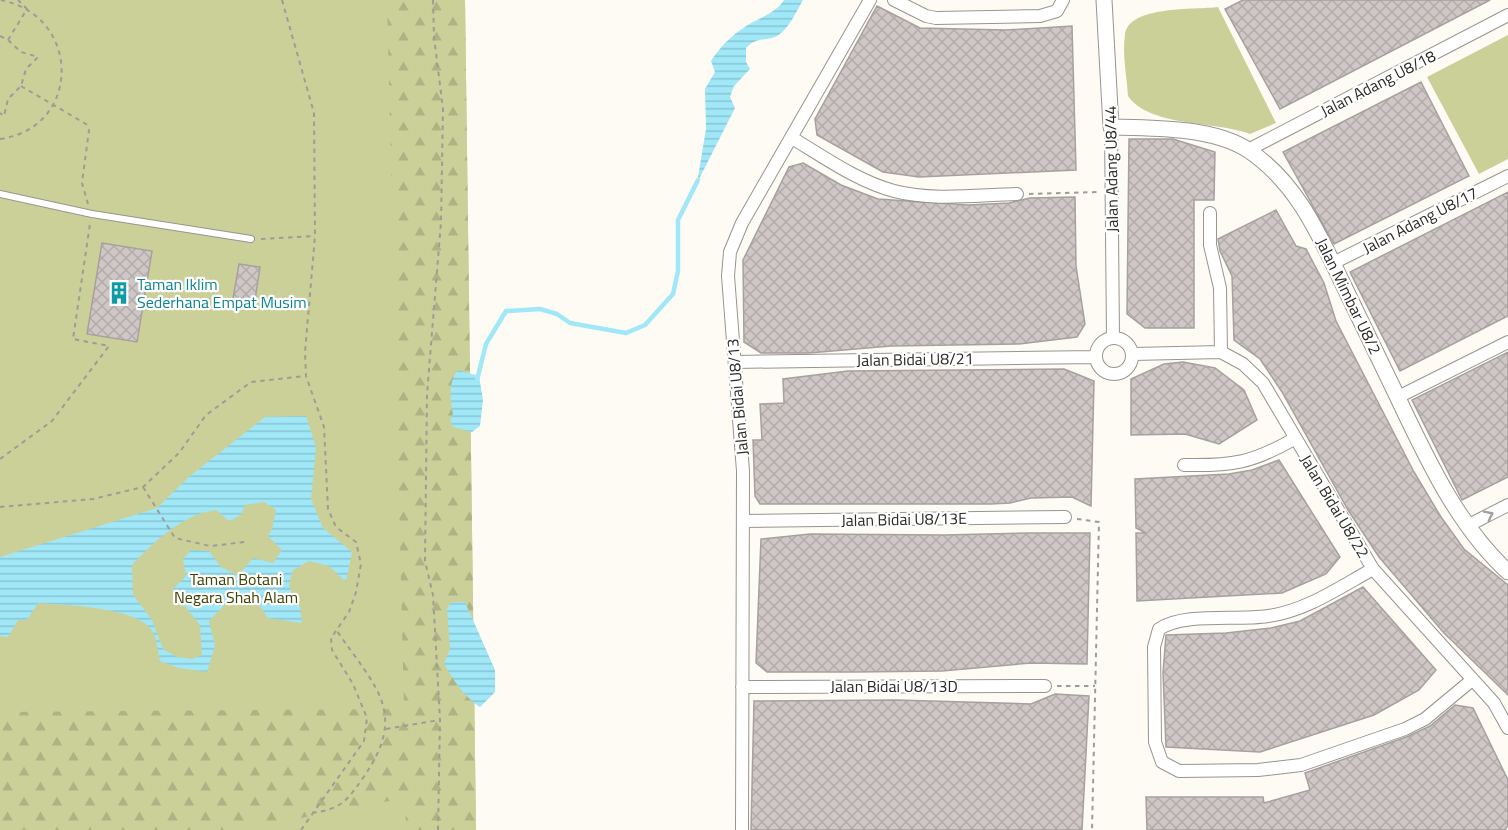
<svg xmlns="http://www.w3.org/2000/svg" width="1508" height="830" font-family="'Titillium Web',sans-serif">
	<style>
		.green { fill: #cbd099 }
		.forest { fill: url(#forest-firs) }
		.water { fill: url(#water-rules); fill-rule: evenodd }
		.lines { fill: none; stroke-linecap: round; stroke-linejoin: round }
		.stream { stroke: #a0e7f7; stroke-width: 4.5 }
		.building { fill: url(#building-cross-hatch); stroke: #a7a09e; stroke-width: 1.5 }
		.service-casing { stroke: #989590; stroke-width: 8 }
		.minor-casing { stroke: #989590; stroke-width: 14 }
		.tertiary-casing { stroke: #989590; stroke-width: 17 }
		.path { stroke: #9e9c98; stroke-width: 2; stroke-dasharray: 4.5 4.5; stroke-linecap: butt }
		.service { stroke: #fff; stroke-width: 6 }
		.minor { stroke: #fff; stroke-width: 12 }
		.tertiary { stroke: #fff; stroke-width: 15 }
		.oneway { stroke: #a0a09f }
		.labels { text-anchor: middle; stroke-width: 4.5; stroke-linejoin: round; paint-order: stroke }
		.street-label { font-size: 16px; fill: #2c2b29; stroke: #fff }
		.culture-label { font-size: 16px; fill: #0d838f; stroke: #fff; text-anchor: start }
		.park-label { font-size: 16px; fill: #404200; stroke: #fff }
	</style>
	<defs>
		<pattern id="forest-firs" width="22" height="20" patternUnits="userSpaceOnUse" patternTransform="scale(1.5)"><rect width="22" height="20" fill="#cbd099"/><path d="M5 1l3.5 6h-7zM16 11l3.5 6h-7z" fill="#aeb384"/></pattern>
		<pattern id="water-rules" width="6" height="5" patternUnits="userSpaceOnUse" patternTransform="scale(1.5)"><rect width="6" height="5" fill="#a0e7f7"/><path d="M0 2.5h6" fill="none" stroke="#8ac6d4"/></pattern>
		<pattern id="building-cross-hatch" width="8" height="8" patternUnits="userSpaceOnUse" patternTransform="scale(1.5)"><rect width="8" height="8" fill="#cec7c6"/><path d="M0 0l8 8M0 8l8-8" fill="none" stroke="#b1abaa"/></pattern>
	</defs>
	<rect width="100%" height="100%" fill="#fefbf5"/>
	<path class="green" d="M0,0H465L476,830H0Z
		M1218,7L1276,123L1250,134C1216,121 1149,127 1128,96C1127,77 1122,54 1125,35C1128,5 1196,10 1218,7Z
		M1508,35V159L1479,174L1427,77Z"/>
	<path class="forest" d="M387,0H465L476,830H406L405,798L238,830H0V712L404,709Z"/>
	<path class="water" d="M784,0H803C796,12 789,29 777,36C764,42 758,36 746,48V62L750,69L734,86L730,97L735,108L697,183L706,129L705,89L715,72L711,61C722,44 735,32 753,22C766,15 776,12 784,0Z
		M458,370L479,376L483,400L480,426L472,432L453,427L450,419L453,414C450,400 448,382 458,370Z
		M306,416L316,447L311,499L323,528L352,552L346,582L329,566L309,561L292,571L289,587L300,607L302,623L268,618L256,600L233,596L209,621L215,646L207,672L179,668L160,661C158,652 157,637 151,629C134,607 65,605 38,603L27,620H18L8,637L0,636V557L157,508L190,476L265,417ZM264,502L276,510L272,529L268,536L282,550L273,563L253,558L238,576L221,567L209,551L191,550L183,559L186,576L172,590L200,625L202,655L192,659L177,657L163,649L152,620L133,595L132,565C154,542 183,514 216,510L229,521L241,515L245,505Z
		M452,602H465L495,670V692L480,707C465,698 452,679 444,663L450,649L447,608Z"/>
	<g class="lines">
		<path class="stream" d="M477,380L486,344L506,311L540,309L557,314L570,323L626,333L645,325L673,294L678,271V220L698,180"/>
	</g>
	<path class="building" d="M1243,0H1490L1280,109L1225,9Z
		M877,6L920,28L1006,30L1072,26L1076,170L919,177L883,172L817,135L815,119Z
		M1421,82L1469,176L1334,244L1283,152Z
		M1129,139H1173L1215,152L1214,200H1194V328H1145L1127,314Z
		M803,163L841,185L878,199L968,205L1009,203L1030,198L1075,197L1076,266L1085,324L1077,337L1019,344L891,346L809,353H761L744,342L743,260L789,167Z
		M1508,192V316L1400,371L1350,272Z
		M1276,210L1296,246L1306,249L1324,283L1336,321L1414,472L1441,517L1464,549L1508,585V695L1444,633L1379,557L1348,510L1282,392L1260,359L1234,340L1232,276L1220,251L1218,239Z
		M102,243L152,251L137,342L87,334Z
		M239,264L260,267L254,307L232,304Z
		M1508,352V477L1462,500L1412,400Z
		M1183,362L1215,368L1244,390L1257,420L1219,444L1185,434L1131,435V379L1164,364Z
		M1064,369L1094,381L1091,506L1072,497L1031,498L1010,503L991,504H760L755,496L753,440H762L760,404L784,403L783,379L848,371Z
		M1279,460L1340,557L1326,574L1282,593L1137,601L1136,533H1146L1136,528L1135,479L1229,474L1252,470Z
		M1031,533H1090L1087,664L1031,663L942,671L854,672H767L756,663L761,539L810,534L944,535Z
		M1363,587L1436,670L1419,690L1374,715L1260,752L1166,747L1163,673L1166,635L1226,633L1271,628L1300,621Z
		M1055,694L1089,696L1082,830H751L754,701L896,700L1031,704Z
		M1455,705L1473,708L1508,780V825L1505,830H1147L1146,797H1263L1264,803L1310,790L1305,773L1409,736L1430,726Z"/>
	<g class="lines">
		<g class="service-casing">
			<path id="service" d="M0,194L92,214L251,239"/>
		</g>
		<g class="minor-casing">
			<path id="minor" d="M894,0L926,16L936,18L1040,16L1057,11L1063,0
				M1111,127L1113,337
				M792,138C824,157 857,181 894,191C932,201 977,195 1017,194
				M1248,150L1508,15
				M1210,213V245L1220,288L1221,352
				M1333,263L1508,176
				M1096 356a18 18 0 1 1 36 0a18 18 0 1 1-36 0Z
				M1133,354L1221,352L1243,364L1263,383L1373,569L1494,703L1508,728
				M735,362L1095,357
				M1398,397L1508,342
				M1184,465C1232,466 1252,463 1294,439
				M744,521L1065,517
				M1469,525L1508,505
				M1373,569C1340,587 1306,611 1268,616C1236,621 1185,612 1159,629L1154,647L1155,742L1162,762L1179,771L1258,770L1301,765L1405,729L1425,719L1472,680
				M742,687L1045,686
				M742,830L743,471L728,276L730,252L742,223L870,0"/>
		</g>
		<g class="tertiary-casing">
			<path id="tertiary" d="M1104,0L1111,127C1152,128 1213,127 1248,150C1296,182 1318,232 1342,282C1360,320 1379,358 1397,396C1426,457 1457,525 1508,572"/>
		</g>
		<path class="path" d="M282,0L314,113L315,236L305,352L306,376L324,427L328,509L336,527L356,542L361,564L356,592L349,612L331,638L332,650L353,684L367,718L364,741L301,830
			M433,0L434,37L443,109L441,222L427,394L425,561L433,595L440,720L438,830
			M0,36L8,40L21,52L38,57L26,69L21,86L8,99L4,116L0,113
			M8,40L27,9L18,0
			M21,86L86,124L89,130L82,183L88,204
			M0,139C82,128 82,16 1,0
			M1029,194L1098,192
			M261,239L315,236
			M0,459L52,421L109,346L73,339L90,224
			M143,487L175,538L210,546L245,542
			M0,507L93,499L143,487L179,453L206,415L251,382L306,376
			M1077,519L1099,522L1092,830
			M1057,686H1095
			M386,729L440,720
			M312,813C341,809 346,802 363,778C409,712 375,687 337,631"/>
		<use href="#service" class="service"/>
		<use href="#minor" class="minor"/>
		<use href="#tertiary" class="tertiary"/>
	</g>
	<defs><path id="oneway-chevron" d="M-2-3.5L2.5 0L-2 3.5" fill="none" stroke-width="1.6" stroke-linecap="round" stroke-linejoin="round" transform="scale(1.5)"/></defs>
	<use class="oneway" href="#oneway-chevron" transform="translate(1489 515) rotate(-27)"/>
	<defs>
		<g id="building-bare" transform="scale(1.8)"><path d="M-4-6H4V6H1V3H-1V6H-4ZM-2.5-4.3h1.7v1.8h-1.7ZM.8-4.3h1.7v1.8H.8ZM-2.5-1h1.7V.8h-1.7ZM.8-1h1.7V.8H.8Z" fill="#0f9aa8" stroke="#fff" stroke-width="2.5" paint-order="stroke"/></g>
	</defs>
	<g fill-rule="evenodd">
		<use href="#building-bare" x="119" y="293"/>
	</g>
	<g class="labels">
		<g class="street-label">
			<text transform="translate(1378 83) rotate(-27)" y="6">Jalan Adang U8/18</text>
			<text transform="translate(1111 169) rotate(-91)" y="6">Jalan Adang U8/44</text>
			<text transform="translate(1420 220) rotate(-27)" y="6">Jalan Adang U8/17</text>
			<text transform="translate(1349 296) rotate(64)" y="6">Jalan Mimbar U8/2</text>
			<text transform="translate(915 359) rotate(-1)" y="6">Jalan Bidai U8/21</text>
			<text transform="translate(737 397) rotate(-95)" y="6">Jalan Bidai U8/13</text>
			<text transform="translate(1335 506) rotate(59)" y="6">Jalan Bidai U8/22</text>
			<text transform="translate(904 519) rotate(-1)" y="6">Jalan Bidai U8/13E</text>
			<text x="894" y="692">Jalan Bidai U8/13D</text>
		</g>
		<g class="culture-label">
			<text x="137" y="290">Taman Iklim<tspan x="137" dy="18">Sederhana Empat Musim</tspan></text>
		</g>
		<g class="park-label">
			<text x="236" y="585">Taman Botani<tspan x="236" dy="18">Negara Shah Alam</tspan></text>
		</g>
	</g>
</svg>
